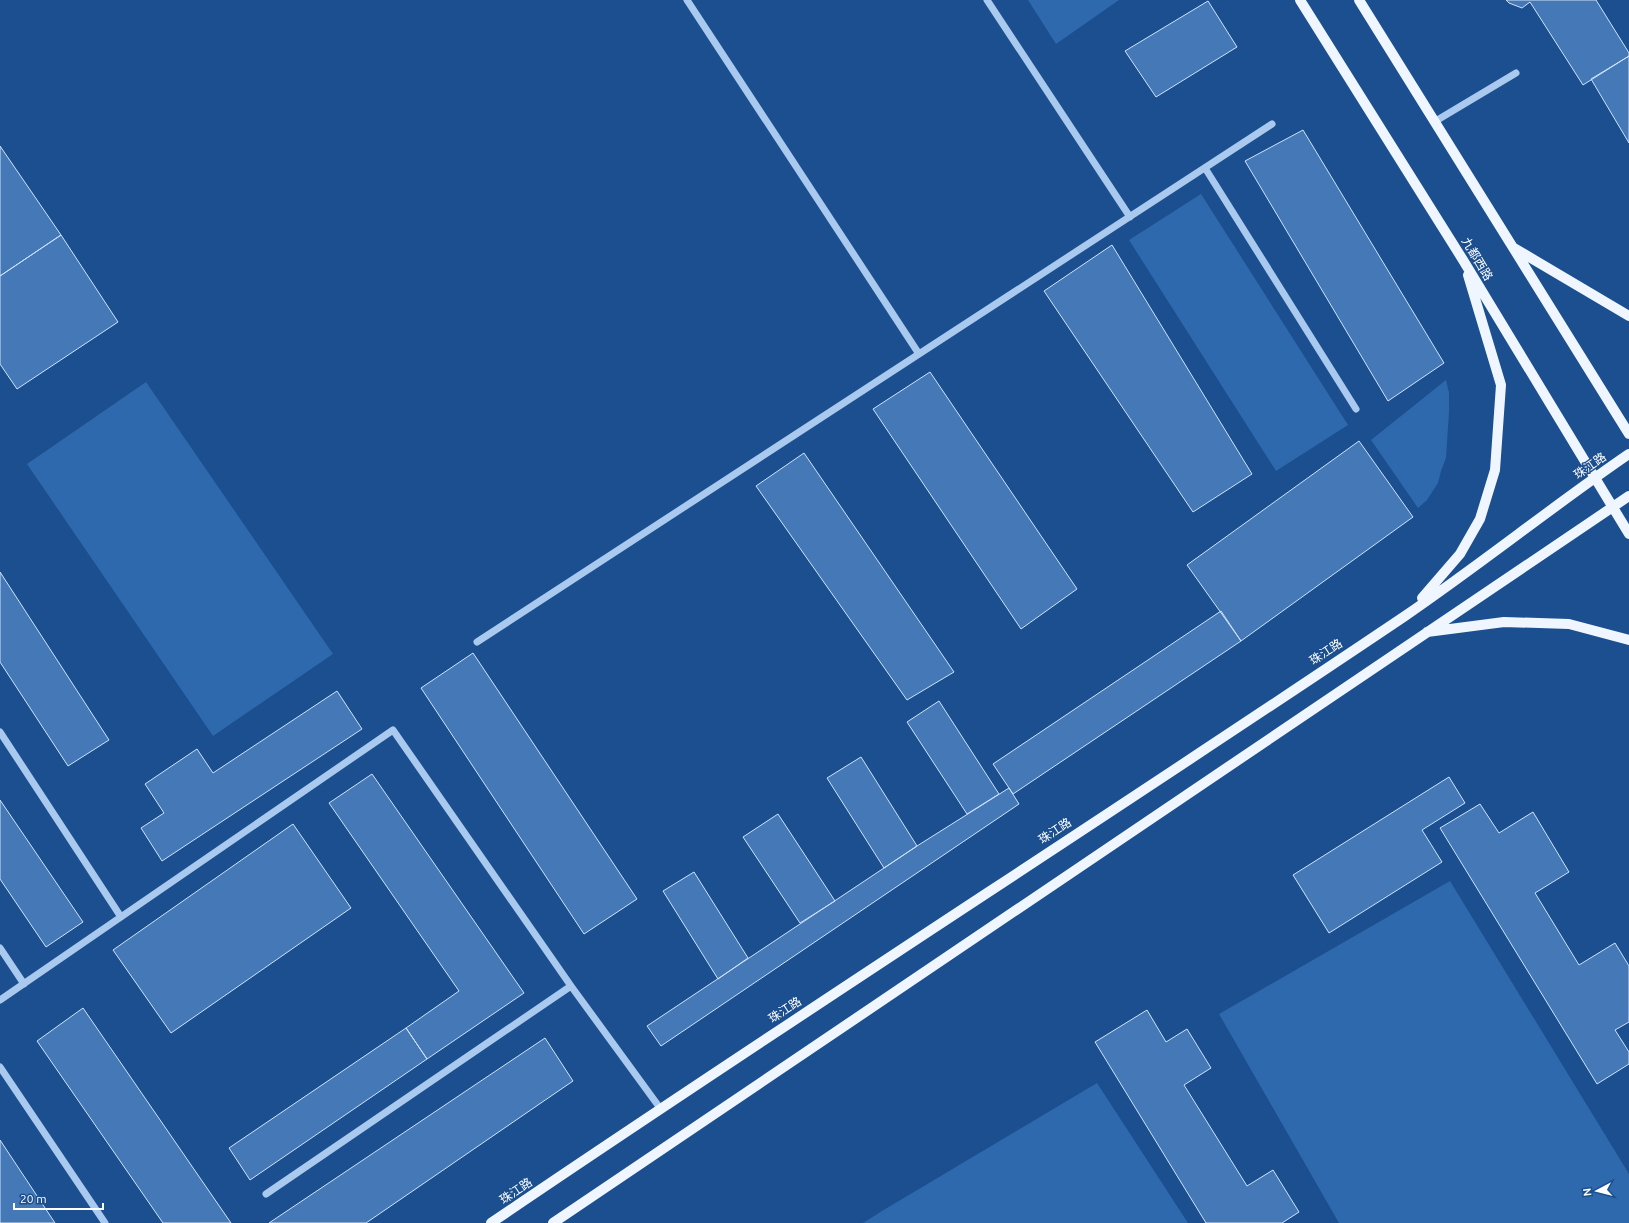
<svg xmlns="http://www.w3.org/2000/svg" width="1629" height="1223" font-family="Ubuntu,'Noto Sans SC',sans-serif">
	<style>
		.green { fill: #2e69ad }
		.building { fill: #4478b7; stroke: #cfe3fa }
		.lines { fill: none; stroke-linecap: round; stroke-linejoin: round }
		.minor { stroke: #a9c9ee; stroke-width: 7 }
		.major { stroke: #f0f6ff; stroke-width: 10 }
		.labels { text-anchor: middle; stroke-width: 3; stroke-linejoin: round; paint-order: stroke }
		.street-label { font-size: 12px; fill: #fff; stroke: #1b4f8f }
	</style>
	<rect width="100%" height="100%" fill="#1b4f8f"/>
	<path class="green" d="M1028,0H1119L1056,44Z
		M1201,194L1348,425L1276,471L1129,240Z
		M1446,380L1449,393V412L1446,458L1441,471L1438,483L1427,500L1418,508L1371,440Z
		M146,382L333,654L213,736L27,464Z
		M1450,881L1629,1174V1223H1339L1219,1014Z
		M1097,1083L1188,1223H863L882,1211Z"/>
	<path class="building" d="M1506,0H1596L1629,53V56L1583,85L1530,2L1522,8L1509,3Z
		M1208,1L1237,47L1156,97L1125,51Z
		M1629,56V143L1591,79Z
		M1303,130L1444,363L1388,401L1245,161Z
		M0,146L61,235L0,276Z
		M61,235L118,322L17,389L0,364V276Z
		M1112,245L1252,474L1193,512L1044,291Z
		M930,372L1077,589L1021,629L873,409Z
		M1359,441L1413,517L1241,641L1187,565Z
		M804,453L954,672L907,700L756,486Z
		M0,572L109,740L68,766L0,662Z
		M1221,611L1241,641L1013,794L993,764Z
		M473,653L637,899L584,934L421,688Z
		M337,691L362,729L162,861L141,828L164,813L145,784L197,749L213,773Z
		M939,701L999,794L967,814L907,722Z
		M861,757L917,846L884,868L827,778Z
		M372,774L524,993L427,1059L406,1028L459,991L329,803Z
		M1449,777L1465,803L1422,830L1442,862L1329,933L1293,875Z
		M1009,788L1019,804L661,1046L647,1026L917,846Z
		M0,800L83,922L46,947L0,879Z
		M1480,804L1499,833L1533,812L1569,872L1535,893L1579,965L1615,943L1629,966V1022L1615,1030L1629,1052V1064L1597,1084L1440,828Z
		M778,814L835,901L800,923L743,837Z
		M293,824L351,908L171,1033L113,950Z
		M694,872L748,958L718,979L663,891Z
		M83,1008L231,1223H163L37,1041Z
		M1147,1010L1166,1042L1187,1029L1211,1068L1184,1085L1247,1186L1273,1170L1299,1212L1282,1223H1206L1095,1042Z
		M406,1028L427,1059L250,1180L229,1148Z
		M545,1038L573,1081L366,1223H269Z
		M0,1140L55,1223H0Z"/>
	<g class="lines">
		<path class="minor" d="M687,0L919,354
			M987,0L1130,217
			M1434,122L1516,73
			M1205,168L1356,409
			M477,642L1272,124
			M0,732L121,917
			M0,948L24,984
			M0,1000L393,730L571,986L660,1108
			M0,1067L105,1223
			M266,1194L571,986"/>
		<path class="major" d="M1300,0L1463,260L1629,534
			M1359,0L1629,434
			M1514,248L1629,316
			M1422,598L1460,554L1480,519L1495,470L1501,385L1468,275
			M1427,632L1504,622L1569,624L1629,640
			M491,1223C794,1017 1102,820 1405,616C1481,564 1553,506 1629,454
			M553,1223L1629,496"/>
	</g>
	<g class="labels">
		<g class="street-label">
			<text transform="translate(1477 259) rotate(59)" y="4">九都西路</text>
			<text transform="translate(1590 466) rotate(-35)" y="4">珠江路</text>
			<text transform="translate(1326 652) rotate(-33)" y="4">珠江路</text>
			<text transform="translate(1055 831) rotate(-33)" y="4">珠江路</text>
			<text transform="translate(785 1010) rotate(-33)" y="4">珠江路</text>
			<text transform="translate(516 1191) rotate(-34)" y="4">珠江路</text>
		</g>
	</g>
	<g transform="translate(1597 1191) rotate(263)" stroke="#1b4f8f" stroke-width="3" paint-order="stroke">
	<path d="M0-3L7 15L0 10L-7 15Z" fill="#ffffff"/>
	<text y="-6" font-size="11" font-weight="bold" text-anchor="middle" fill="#ffffff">N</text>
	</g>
	<path d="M14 1203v6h89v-6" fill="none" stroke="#ffffff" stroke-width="2"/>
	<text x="20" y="1203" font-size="12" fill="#ffffff" stroke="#1b4f8f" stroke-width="3" paint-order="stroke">20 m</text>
</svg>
